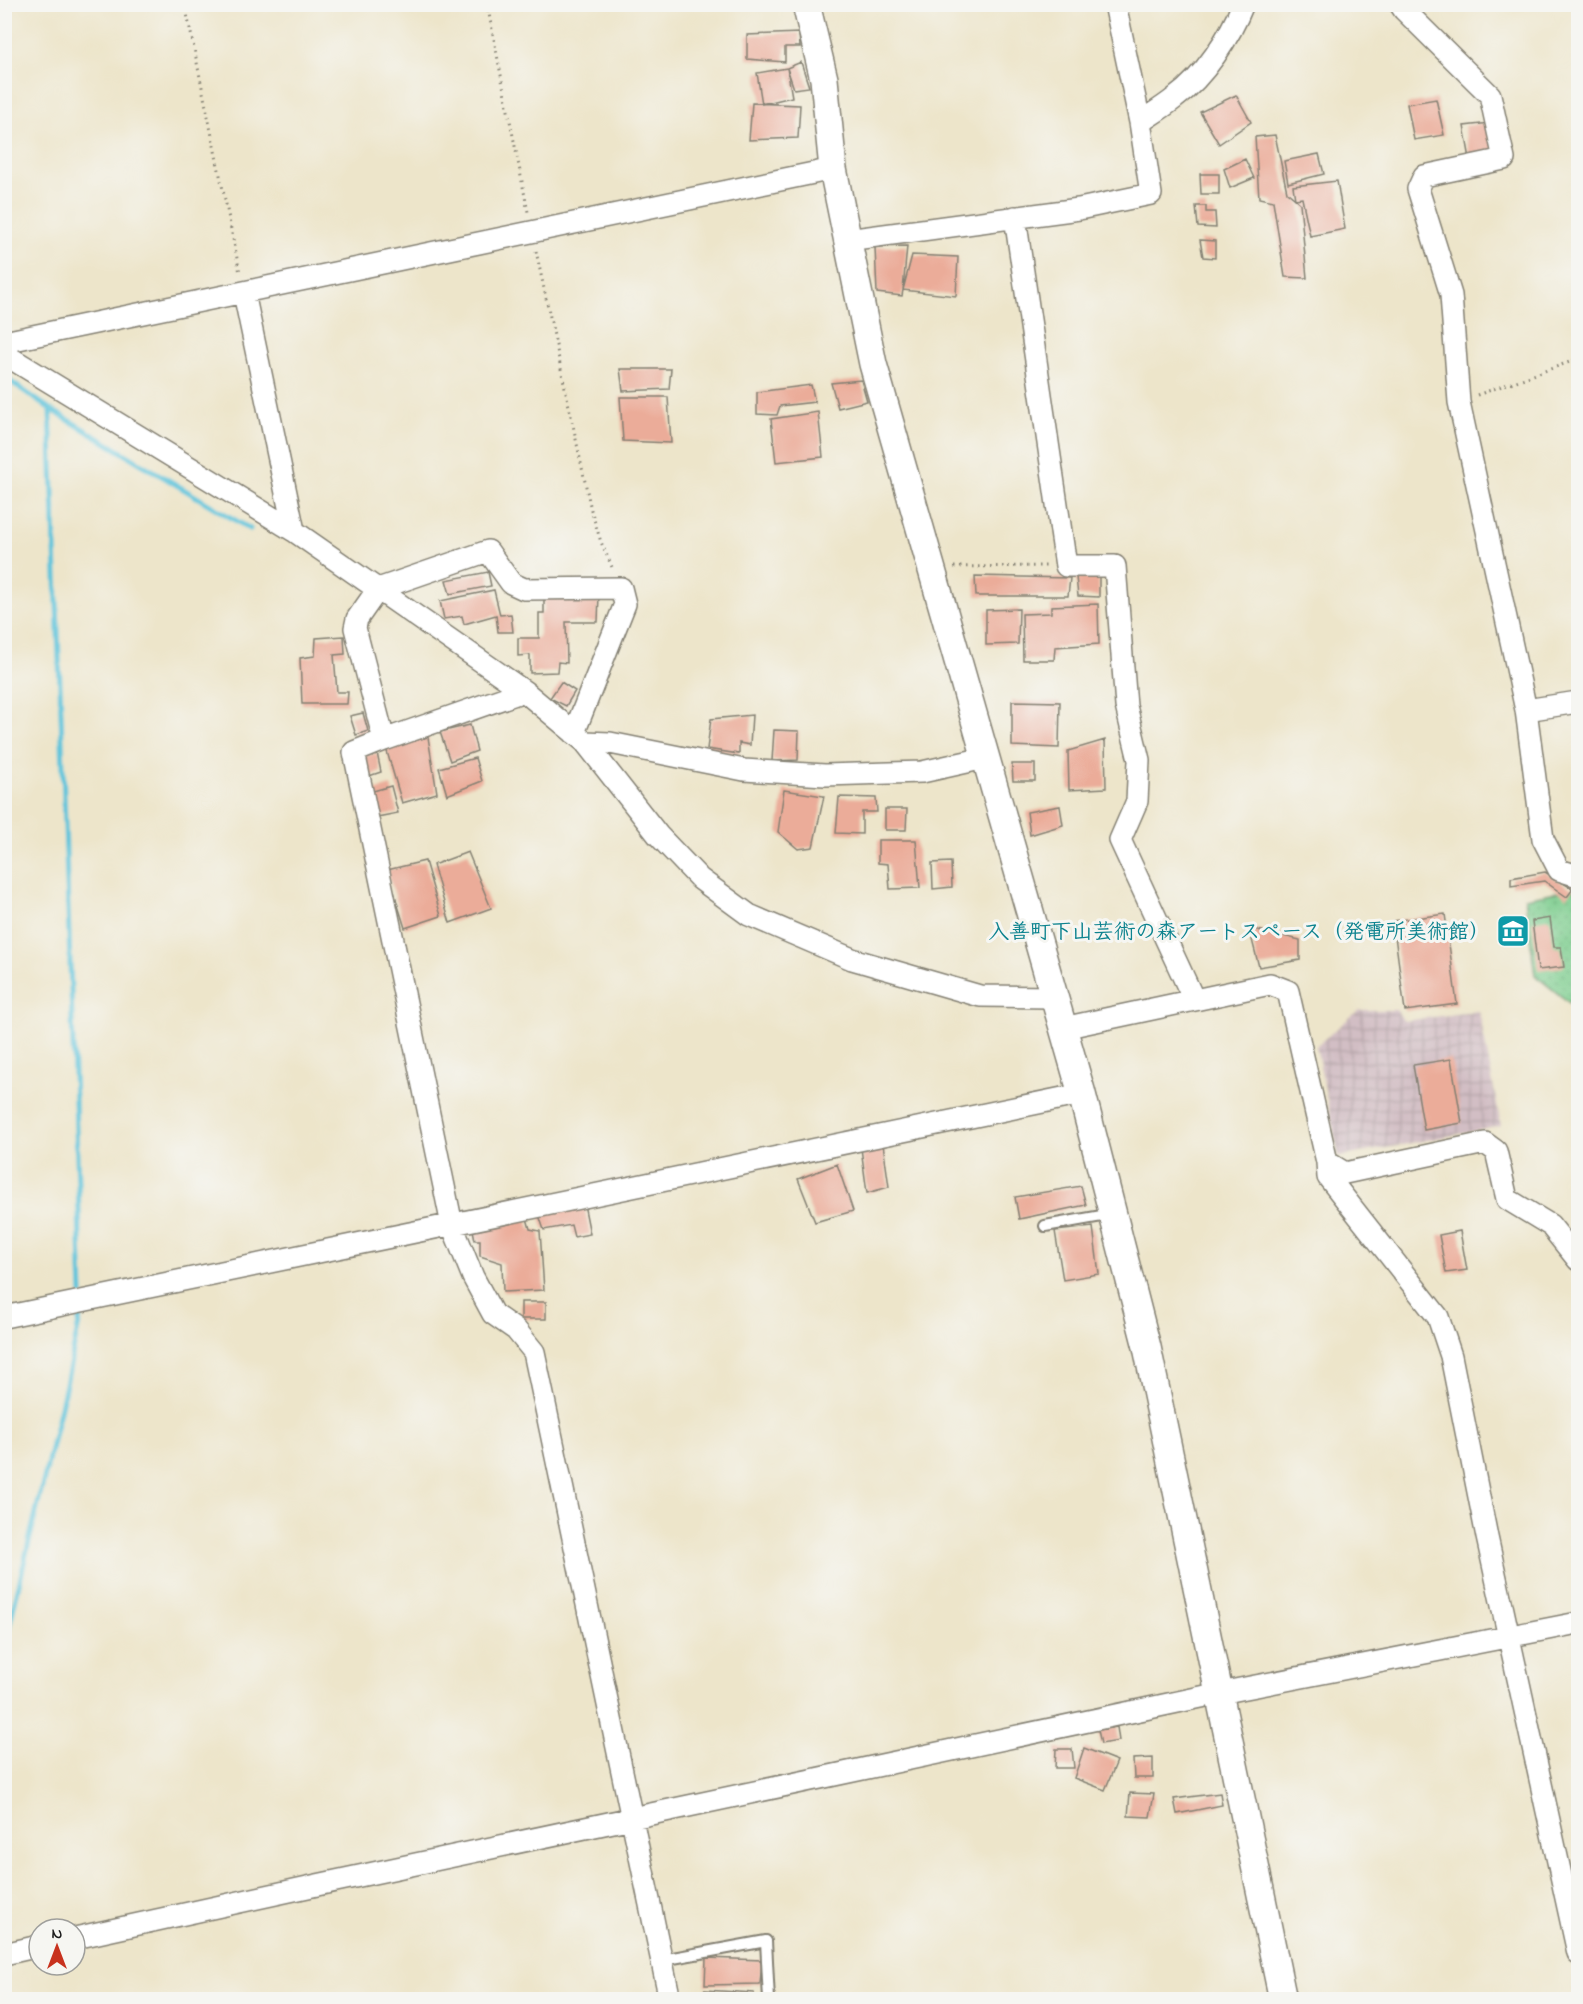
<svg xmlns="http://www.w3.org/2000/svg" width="1583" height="2004" font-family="'Indie Flower','Klee One',sans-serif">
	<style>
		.industrial { fill: url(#industrial-grid) }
		.grass { fill: url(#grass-dots); stroke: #4c7455; stroke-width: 1.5 }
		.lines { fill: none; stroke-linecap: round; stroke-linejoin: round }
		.stream { stroke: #5ec4db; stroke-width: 5 }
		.building { fill: #ebac99 }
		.service-casing { stroke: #848073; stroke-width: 14 }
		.minor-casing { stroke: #848073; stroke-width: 24 }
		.tertiary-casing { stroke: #848073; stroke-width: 30 }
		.path { stroke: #848073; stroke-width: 3; stroke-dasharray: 1.5 4.5; stroke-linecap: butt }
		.service { stroke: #fff; stroke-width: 10 }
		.minor { stroke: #fff; stroke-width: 21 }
		.tertiary { stroke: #fff; stroke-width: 27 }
		.labels { text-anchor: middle; stroke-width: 6; stroke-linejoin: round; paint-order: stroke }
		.culture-label { font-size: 21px; font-weight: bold; fill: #0d838f; stroke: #f6f6f2; text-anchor: end }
	</style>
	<defs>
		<pattern id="industrial-grid" width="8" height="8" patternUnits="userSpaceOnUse" patternTransform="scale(1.5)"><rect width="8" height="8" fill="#d2bec4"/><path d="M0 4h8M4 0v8" fill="none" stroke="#b4a3a8"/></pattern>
		<pattern id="grass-dots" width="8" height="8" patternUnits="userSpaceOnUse" patternTransform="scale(1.5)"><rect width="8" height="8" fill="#7dcd8e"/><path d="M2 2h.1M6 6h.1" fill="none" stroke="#6baf7a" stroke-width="1.8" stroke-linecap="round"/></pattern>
	</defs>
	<rect width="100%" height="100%" fill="#f6f6f2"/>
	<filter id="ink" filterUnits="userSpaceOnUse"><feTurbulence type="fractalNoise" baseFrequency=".0167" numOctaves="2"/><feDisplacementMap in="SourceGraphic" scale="12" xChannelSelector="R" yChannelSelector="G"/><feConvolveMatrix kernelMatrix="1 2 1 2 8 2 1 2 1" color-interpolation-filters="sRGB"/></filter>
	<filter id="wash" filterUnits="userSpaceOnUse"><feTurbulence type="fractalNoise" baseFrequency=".008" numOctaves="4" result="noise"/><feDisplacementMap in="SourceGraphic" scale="24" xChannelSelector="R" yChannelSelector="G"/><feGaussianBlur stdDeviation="1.35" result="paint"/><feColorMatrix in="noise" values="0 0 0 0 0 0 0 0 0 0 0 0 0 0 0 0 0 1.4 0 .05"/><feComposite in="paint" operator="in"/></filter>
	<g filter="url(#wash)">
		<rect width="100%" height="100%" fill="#ede5ca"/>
		<path class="industrial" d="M1359,1010H1396L1404,1021L1479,1011L1501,1126L1339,1157L1316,1046Z"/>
		<path class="grass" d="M1578,888V1010L1535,975L1525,898Z"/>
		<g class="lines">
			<path class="stream" d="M4,377L50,409L82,1294
				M50,409L250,529
				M4,1648L63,1398L79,1323L81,1307"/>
		</g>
		<g id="blocks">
			<path class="building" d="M799,33L800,47H785V62L747,59V35Z
				M801,62L809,87L794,89L787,68L792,97L762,104L757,73L787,68Z
				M1236,95L1251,122L1219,144L1200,112Z
				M1436,99L1444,135L1414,140L1407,104Z
				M752,103L800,105L798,138L749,140Z
				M1490,123L1499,153L1470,159L1464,126Z
				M1275,135L1287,192L1300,203L1307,278L1285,277L1273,201L1259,198L1255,137Z
				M1319,154L1324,174L1288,183L1284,161Z
				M1245,159L1254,178L1230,188L1224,169Z
				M1200,174H1219V194H1201Z
				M1337,181L1345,229L1310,236L1302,198L1295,199L1293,186Z
				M1196,206H1206V212H1215L1216,228L1198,227Z
				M1200,240L1215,241V258L1203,257Z
				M907,246L903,290L912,255L958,257L956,296L903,290L902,296L877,293L875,247Z
				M620,369H671L669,389L623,391Z
				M861,380L867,401L838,408L831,383Z
				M811,385L815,402L780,406L777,415L757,414V392Z
				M620,397H668L671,443L623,441Z
				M818,412L823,457L776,462L771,419Z
				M488,572L491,586L450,594L446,580Z
				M975,576L1070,578L1068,596H976Z
				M1076,577H1099V597L1078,596Z
				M494,590L500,615L511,614L513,632H498L496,615L464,624L462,616L444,619L440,601Z
				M544,594H599L598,622H566L567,663L558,662L557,672L530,673V655L518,656V638H539V613H544Z
				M1098,604L1099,644L1055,647L1054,660H1023L1022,614L1051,613V606Z
				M1019,609L1018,644L986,645V610Z
				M344,636L345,654L334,655L337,692H348L347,704H302L300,658L315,656L316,638Z
				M561,682L575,691L566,706L550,698Z
				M1012,701L1060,702L1059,748L1012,746Z
				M363,713L368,731L356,735L350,716Z
				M752,715L750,745L739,743V754L707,749L711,719Z
				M470,725L477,751L450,761L440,732Z
				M774,730L799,731L798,760L772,761Z
				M428,737L437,793L402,803L386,748Z
				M1105,740L1106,788L1069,790L1068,751Z
				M377,753L381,772L369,776L363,756Z
				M475,758L482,781L447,795L439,768Z
				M1012,764H1035V781H1013Z
				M391,786L398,813L377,817L373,791Z
				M784,790L824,796L813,847L798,849L778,832Z
				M839,797L876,798L877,812H862V834L836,833Z
				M1060,806L1063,825L1030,835L1027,812Z
				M885,809H907L906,830H885Z
				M878,840H916L920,888L890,889L888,864L878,863Z
				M468,852L491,908L450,923L433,865Z
				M425,861L441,916L405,928L387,870Z
				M951,862L952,887L933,889L932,863Z
				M1545,872L1573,889L1567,897L1544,881L1511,886V878Z
				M1445,914L1457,1004L1405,1011L1393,921Z
				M1550,918L1554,947H1561L1564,967L1538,970L1532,921Z
				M1249,928L1300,940V960L1259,967Z
				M1451,1059L1462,1123L1424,1130L1413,1065Z
				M883,1144L889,1187L867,1193L861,1148Z
				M837,1164L853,1211L815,1222L798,1179Z
				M1081,1186L1086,1205L1019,1219L1015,1197Z
				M584,1204L590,1234L574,1237L571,1225L544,1230L538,1212Z
				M527,1218L530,1229L540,1231L544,1290L503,1292L502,1263L480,1256V1240H475L473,1230Z
				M1093,1227L1099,1274L1063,1280L1055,1231Z
				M1460,1231L1467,1270L1446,1273L1439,1235Z
				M521,1302H546V1319H521Z
				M1117,1727L1119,1741L1101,1744L1098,1730Z
				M1084,1748L1117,1761L1105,1790L1074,1778Z
				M1056,1749H1072L1074,1768H1055Z
				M1153,1758V1778H1134L1133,1759Z
				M1130,1793L1154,1794L1150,1817L1128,1816Z
				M1220,1793L1222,1805L1177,1814L1174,1799Z
				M706,1958L762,1960L760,1984L705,1985Z
				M704,1990L754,1993V2000H703Z"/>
		</g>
	</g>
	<g filter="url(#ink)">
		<use href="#blocks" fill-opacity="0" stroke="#848073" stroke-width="1.5"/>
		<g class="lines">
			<g class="service-casing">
				<path id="service" d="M1045,1226L1113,1214
					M662,1960L766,1941L769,2000"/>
			</g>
			<g class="minor-casing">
				<path id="minor" d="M1400,4L1404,10L1490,95L1504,159L1424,176L1418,189L1451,295L1459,402L1526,710L1543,839L1559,870L1578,876
					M1140,122C1152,114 1164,107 1175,98C1204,77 1230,37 1243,4
					M1015,217L1066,566H1115L1126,706L1139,760L1137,801L1120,840L1194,1000
					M847,240L1079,209L1151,194L1140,122L1115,4
					M244,293L294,531
					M4,342L833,169
					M4,354L294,531L524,691L585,742L658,835L700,879L749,915L852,959L980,996L1053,997
					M1526,710L1578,702
					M574,733L625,604L621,588L524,589L511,583L488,551L378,589L357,619L355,628L384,740L354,752L452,1225L473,1277L493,1314L516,1330L534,1352L670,2000
					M384,740L524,691
					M585,742L610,743L744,770L825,775L922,772L985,758
					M1063,1028L1270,984L1288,991L1327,1162L1328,1177L1438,1317L1451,1356L1487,1537L1578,1953
					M1327,1162L1345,1173L1485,1143L1496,1151L1507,1199L1550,1225L1578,1260
					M4,1317L1082,1094
					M75,1938L317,1885L1220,1693L1578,1623
					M4,1954L39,1946"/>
			</g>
			<g class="tertiary-casing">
				<path id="tertiary" d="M806,4L824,79L833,169L873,364L1082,1094L1147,1347L1283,2000"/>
			</g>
			<path class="path" d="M185,4L240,273
				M487,4L528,212
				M536,251L591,510L601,542L612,567
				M1477,395L1578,359
				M954,567L1047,566"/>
			<use href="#service" class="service"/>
			<use href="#minor" class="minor"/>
			<use href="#tertiary" class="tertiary"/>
		</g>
	</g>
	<defs>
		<g id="museum-square" transform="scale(1.725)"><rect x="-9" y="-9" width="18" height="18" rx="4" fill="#0f9aa8" stroke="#f6f6f2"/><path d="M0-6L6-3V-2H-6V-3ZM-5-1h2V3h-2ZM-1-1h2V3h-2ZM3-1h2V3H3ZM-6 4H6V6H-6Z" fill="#fff"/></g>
	</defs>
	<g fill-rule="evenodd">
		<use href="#museum-square" x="1513" y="931"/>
	</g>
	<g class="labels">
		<g class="culture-label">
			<text x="1490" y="938">入善町下山芸術の森アートスペース（発電所美術館）</text>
		</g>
	</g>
	<rect width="1583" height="2004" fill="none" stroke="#f6f6f2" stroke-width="24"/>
	<g transform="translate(57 1947)"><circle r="28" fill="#f6f6f2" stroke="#9f9f9c" stroke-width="1.5"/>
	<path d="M0-4.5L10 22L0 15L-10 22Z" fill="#c8321e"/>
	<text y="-9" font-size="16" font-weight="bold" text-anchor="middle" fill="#1c1c1c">N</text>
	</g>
</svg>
